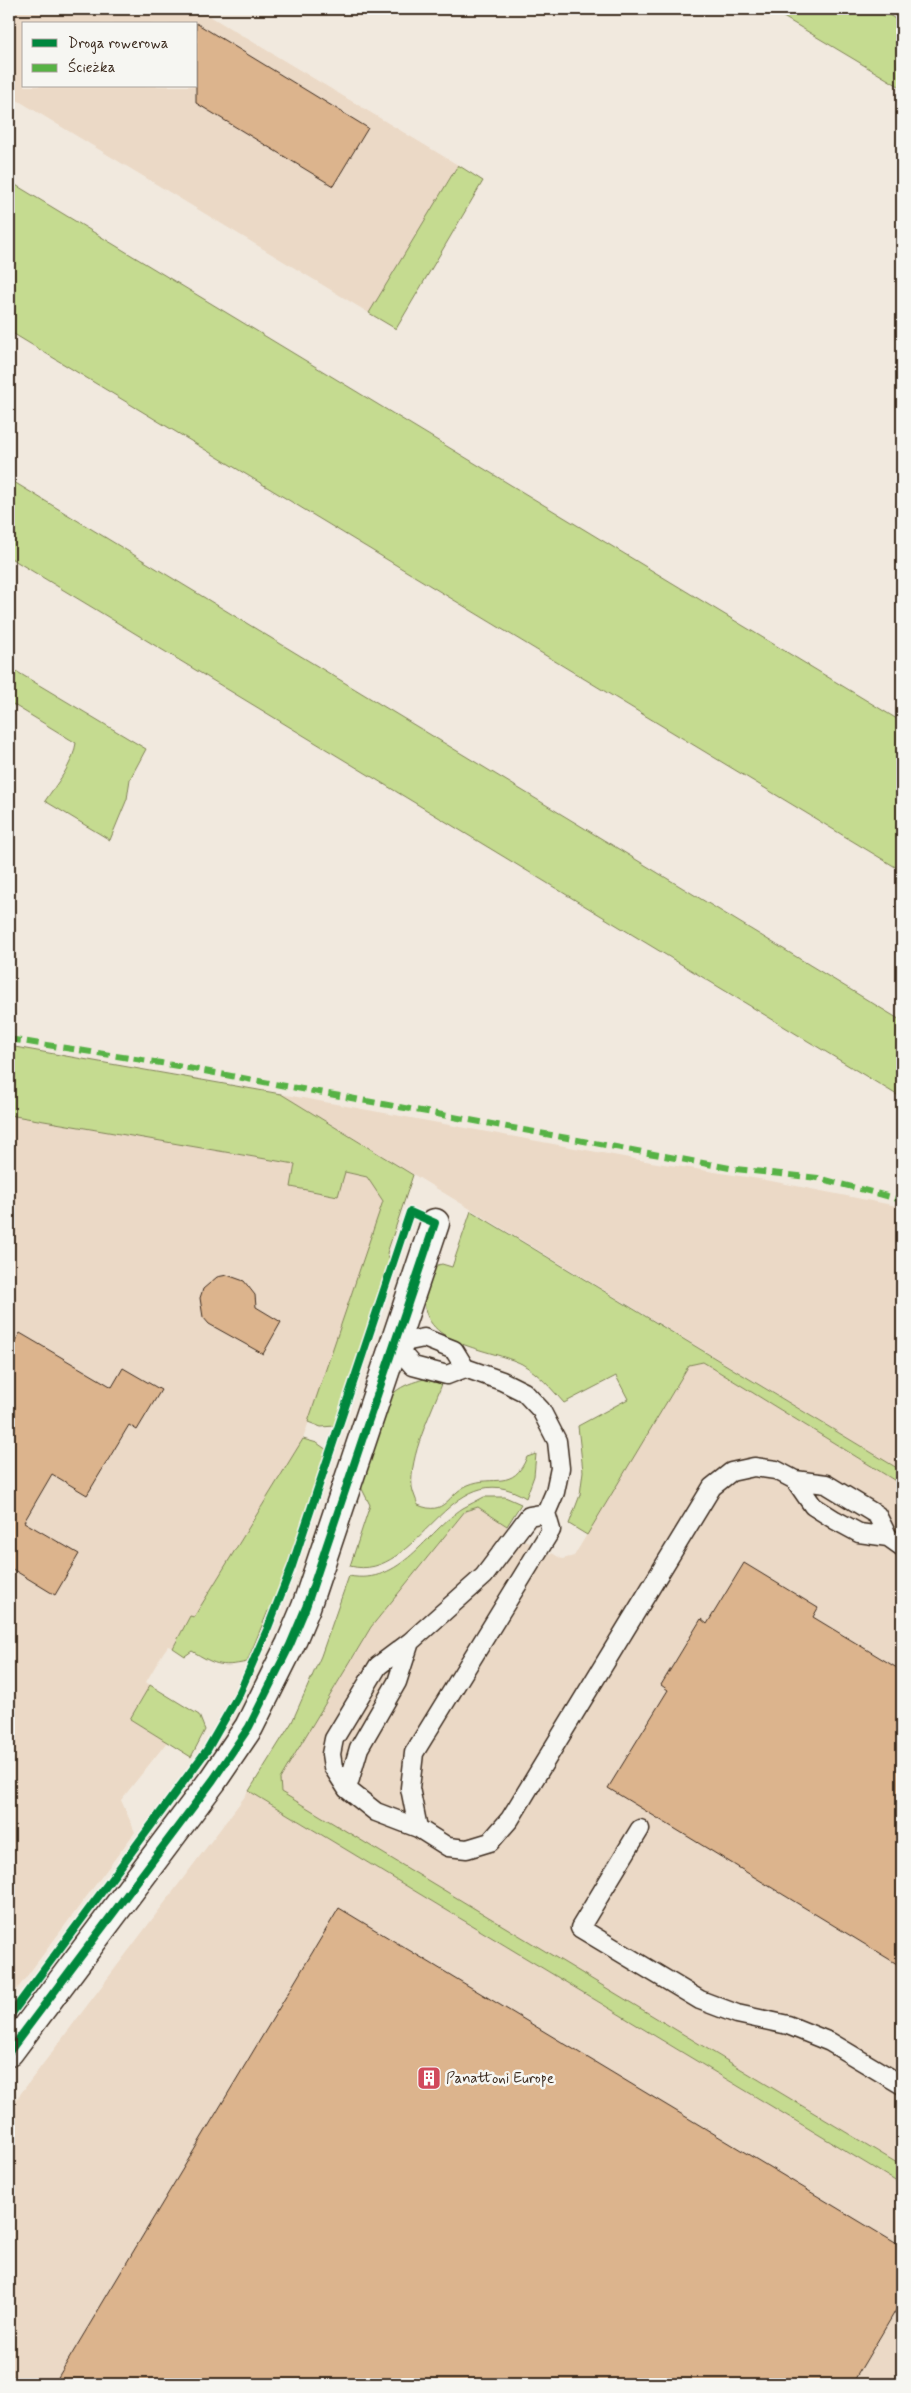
<svg xmlns="http://www.w3.org/2000/svg" width="911" height="2393" font-family="Mynerve,sans-serif">
	<style>
		.built { fill: #ebd9c6; fill-rule: evenodd }
		.green { fill: #c5db90; stroke: #808257 }
		.building { fill: #dcb48d; stroke: #3b2a1e }
		.lines { fill: none; stroke-linecap: round; stroke-linejoin: round }
		.service-casing { stroke: #3b2a1e; stroke-width: 21 }
		.minor-casing { stroke: #3b2a1e; stroke-width: 31 }
		.service { stroke: #f6f6f2; stroke-width: 18 }
		.minor { stroke: #f6f6f2; stroke-width: 28 }
		.quiet { stroke: #57b245; stroke-width: 6; stroke-dasharray: 12 6; stroke-linecap: butt }
		.cycleway-casing { stroke: #f6f6f2; stroke-width: 11 }
		.cycleway { stroke: #00873e; stroke-width: 8 }
		.labels { text-anchor: middle; stroke-width: 5; stroke-linejoin: round; paint-order: stroke }
		.poi-label { font-size: 15px; fill: #3b2a1e; stroke: #f6f6f2; text-anchor: start }
	</style>
	<rect width="100%" height="100%" fill="#f1e9de"/>
	<filter id="ink" filterUnits="userSpaceOnUse"><feTurbulence type="fractalNoise" baseFrequency=".02" numOctaves="2"/><feDisplacementMap in="SourceGraphic" scale="10" xChannelSelector="R" yChannelSelector="G"/><feConvolveMatrix kernelMatrix="1 2 1 2 8 2 1 2 1" color-interpolation-filters="sRGB"/></filter>
	<g filter="url(#ink)">
		<path class="built" d="M9,9H198L458,165L369,313L9,95ZM24,24H196V86H24Z
			M281,1094L651,1162L771,1181L902,1207V1471Z
			M9,1115L295,1164L291,1187L338,1196L344,1172L367,1177L383,1201L303,1439L194,1618L190,1616L173,1648L168,1646L163,1653L146,1682L150,1685L130,1719L167,1742L121,1800L135,1832L9,2000Z
			M703,1362L902,1485V2166L281,1793L280,1779L371,1627L465,1511L478,1507L507,1526L506,1529L550,1555L552,1553L562,1559L574,1556L689,1365Z
			M249,1791L902,2185V2384H9V2109Z"/>
		<path class="green" d="M770,9H879L902,23V88Z
			M458,165L483,181L396,329L369,313Z
			M9,181L902,722V871L9,331Z
			M9,479L902,1021V1098L9,557Z
			M9,667L146,749L130,779L127,799L110,840L45,801C57,783 73,765 76,743L9,702Z
			M9,1046L281,1094L413,1175L387,1253L390,1260L335,1426L321,1427L308,1422L383,1201L367,1177L345,1172L338,1196L291,1187L295,1164L9,1115Z
			M471,1211L902,1471V1485L703,1362L689,1365L587,1535L569,1524L580,1495L583,1471L578,1426L628,1399L616,1376L564,1403C551,1388 539,1374 522,1364C490,1348 424,1347 424,1299C425,1288 431,1276 434,1266L442,1264L452,1267Z
			M424,1379L442,1384C431,1413 409,1456 412,1487C413,1493 416,1499 418,1505C446,1517 447,1494 468,1485C494,1474 513,1492 527,1457L536,1454L534,1476L526,1498C449,1449 419,1584 350,1566L370,1505L360,1485C368,1461 379,1409 395,1392C403,1385 414,1382 424,1379Z
			M303,1439L317,1443L327,1450L272,1609L268,1611L247,1662C220,1668 214,1664 192,1651L185,1656L173,1648L190,1616L194,1617Z
			M484,1497H505L521,1504L507,1526L478,1507L465,1511L371,1627L280,1779L281,1792L902,2166V2185L249,1791L292,1722L321,1656L349,1576C401,1586 426,1532 463,1508C470,1504 477,1501 484,1497Z
			M150,1685L199,1715L205,1730L191,1757L130,1719Z"/>
		<path class="building" d="M196,23L368,128L333,186L196,103Z
			M227,1275L244,1281L255,1295L256,1307L281,1322L263,1354L209,1324L203,1317L200,1298L203,1289L217,1277Z
			M20,1333L112,1387L123,1368L161,1390L137,1430L129,1425L87,1495L52,1474L24,1522L79,1554L55,1595L9,1567V1352Z
			M744,1563L818,1608L813,1617L902,1671V1967L608,1788L668,1690L661,1685L701,1619L707,1624Z
			M339,1908L902,2247V2300L852,2384H54Z"/>
		<g class="lines">
			<g class="service-casing">
				<path id="service" d="M394,1344L424,1338L454,1350L465,1368L502,1381L524,1392L541,1410L557,1441L560,1468L555,1492L546,1513L551,1530L414,1753L410,1788L418,1828
					M394,1344L413,1366L447,1375L465,1368
					M795,1480L813,1506L835,1520L859,1533L888,1537L902,1547
					M546,1513L529,1516L484,1576L410,1642L378,1666L334,1739L331,1754L333,1767L347,1789L376,1812L418,1828L448,1847L467,1849L490,1842L510,1819L712,1487L731,1472L754,1467L776,1470L795,1480L826,1484L877,1515L888,1537
					M347,1789L359,1748L397,1682L410,1642
					M640,1829L580,1928L700,2000L737,2014L788,2025L830,2042L902,2085"/>
			</g>
			<g class="minor-casing">
				<path id="minor" d="M9,2052L213,1780L249,1727L290,1645L306,1607L435,1223"/>
			</g>
			<use href="#service" class="service"/>
			<use href="#minor" class="minor"/>
			<path class="quiet" d="M9,1039L161,1063L735,1169L818,1178L902,1200"/>
			<g class="cycleway-casing">
				<path id="cycleway" d="M9,2017L207,1750L239,1694L267,1630L292,1566L410,1212L435,1223L306,1607L290,1645L249,1727L213,1780L9,2052"/>
			</g>
			<use href="#cycleway" class="cycleway"/>
		</g>
	</g>
	<defs>
		<g id="building-square" transform="scale(1.25)"><rect x="-9" y="-9" width="18" height="18" rx="4" fill="#d1495b" stroke="#f6f6f2"/><path d="M-4-6H4V6H1V3H-1V6H-4ZM-2.5-4.3h1.7v1.8h-1.7ZM.8-4.3h1.7v1.8H.8ZM-2.5-1h1.7V.8h-1.7ZM.8-1h1.7V.8H.8Z" fill="#fff"/></g>
	</defs>
	<g fill-rule="evenodd">
		<use href="#building-square" x="429" y="2078"/>
	</g>
	<g class="labels">
		<g class="poi-label">
			<text x="446" y="2083">Panattoni Europe</text>
		</g>
	</g>
	<rect width="911" height="2393" fill="none" stroke="#f6f6f2" stroke-width="30"/>
	<rect x="15" y="15" width="881" height="2363" fill="none" stroke="#3b2a1e" stroke-width="2" filter="url(#ink)"/>
	<rect x="22" y="22" width="175" height="65" fill="#f6f6f2" stroke="#aba49d"/>
	<rect x="32" y="39" width="25" height="8" fill="#00873e" stroke="#aba49d"/>
	<text x="68" y="48" font-size="15" fill="#3b2a1e">Droga rowerowa</text>
	<rect x="32" y="64" width="25" height="8" fill="#57b245" stroke="#aba49d"/>
	<text x="68" y="72" font-size="15" fill="#3b2a1e">Ścieżka</text>
</svg>
